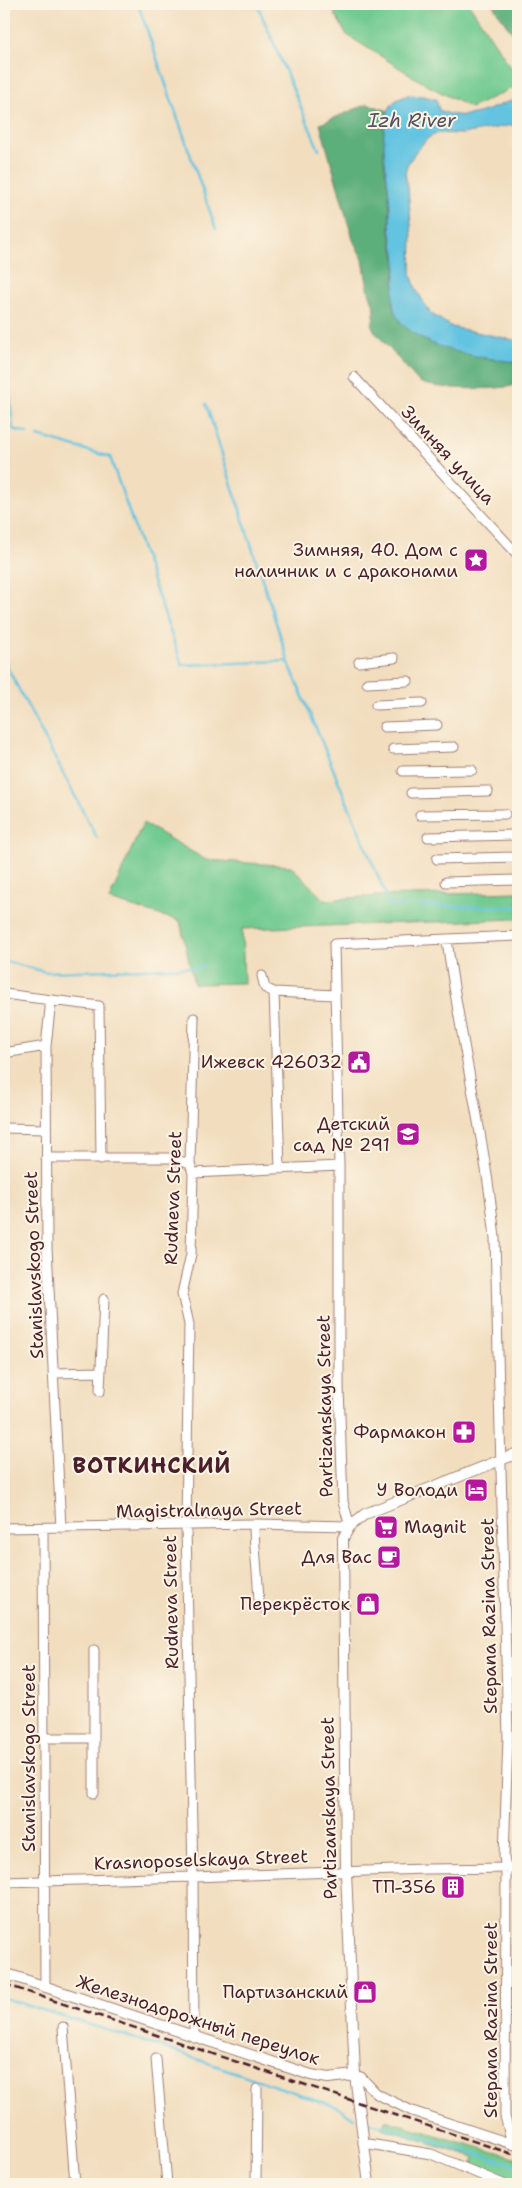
<svg xmlns="http://www.w3.org/2000/svg" width="522" height="2188" font-family="'Shantell Sans',sans-serif">
	<style>
		.green { fill: #71ca90; stroke: #5e745e }
		.forest { fill: #5cae7a; stroke: #536652 }
		.water { fill: #63c4e1; stroke: #567286 }
		.lines { fill: none; stroke-linecap: round; stroke-linejoin: round }
		.stream { stroke: #63c4e1; stroke-width: 2.5 }
		.minor-casing { stroke: #9e7e75; stroke-width: 11 }
		.tertiary-casing { stroke: #9e7e75; stroke-width: 12 }
		.minor { stroke: #fff; stroke-width: 9 }
		.tertiary { stroke: #fff; stroke-width: 10 }
		.rail { stroke: #4a1f2b; stroke-width: 2.5; stroke-dasharray: 8 4; stroke-linecap: butt }
		.labels { text-anchor: middle; stroke-width: 4; stroke-linejoin: round; paint-order: stroke }
		.street-label { font-size: 18px; fill: #4a1f2b; stroke: #fcf5e5 }
		.poi-label { font-size: 18px; fill: #4a1f2b; stroke: #fcf5e5; text-anchor: end }
		.water-label { font-size: 19px; font-style: italic; fill: #525162; stroke: #fcf5e5 }
		.district-label { font-size: 22px; font-weight: bold; letter-spacing: 1px; fill: #4a1f2b; stroke: #fcf5e5 }
	</style>
	<rect width="100%" height="100%" fill="#fcf5e5"/>
	<filter id="ink" filterUnits="userSpaceOnUse"><feTurbulence type="fractalNoise" baseFrequency=".02" numOctaves="2"/><feDisplacementMap in="SourceGraphic" scale="10" xChannelSelector="R" yChannelSelector="G"/><feConvolveMatrix kernelMatrix="1 2 1 2 8 2 1 2 1" color-interpolation-filters="sRGB"/></filter>
	<filter id="wash" filterUnits="userSpaceOnUse"><feTurbulence type="fractalNoise" baseFrequency=".0096" numOctaves="4" result="noise"/><feDisplacementMap in="SourceGraphic" scale="20" xChannelSelector="R" yChannelSelector="G"/><feGaussianBlur stdDeviation="1.12" result="paint"/><feColorMatrix in="noise" values="0 0 0 0 0 0 0 0 0 0 0 0 0 0 0 0 0 1.4 0 .05"/><feComposite in="paint" operator="in"/></filter>
	<g filter="url(#wash)">
		<rect width="100%" height="100%" fill="#f2debf"/>
		<path class="green" d="M329,4H469L518,78V85L471,108L425,84L347,35Z
			M143,823L206,860L291,866L324,900L376,896L518,892V919L242,929L244,983L194,984L180,921L109,900Z
			M385,2120L518,2159V2184L472,2169L475,2157L382,2128Z"/>
		<path class="forest" d="M492,4H518V41Z
			M367,104L389,111L384,129V160L389,196L390,232L396,263L394,280L400,321C433,349 476,359 518,362V382L512,386C494,390 435,390 419,382L375,332L372,326L375,309L368,289L363,260L353,240L320,124Z"/>
		<path class="water" d="M408,95L423,96L436,99L439,110C466,124 493,107 518,98V124L462,134L438,133L428,138L416,151L407,165L405,174L408,187L412,237L411,274L416,289L430,313L452,327L518,341V362C484,359 424,350 401,322C386,304 397,283 396,263C396,253 392,243 391,233C389,220 391,207 389,195C387,172 376,120 394,102C397,99 404,97 408,95Z"/>
		<g class="lines">
			<path class="stream" d="M138,4L216,229
				M257,4L319,150
				M375,4L378,11
				M4,332L13,429L27,433
				M206,404L288,660
				M38,436L110,457L182,665L288,661L390,905L406,906
				M4,661L97,838
				M418,906L518,907
				M4,961L46,972L204,967
				M4,1998L161,2047L337,2107L354,2118
				M368,2122L518,2166"/>
		</g>
	</g>
	<g filter="url(#ink)">
		<g class="lines">
			<g class="minor-casing">
				<path id="minor" d="M354,377L518,555
					M359,662L394,658
					M367,683L408,681
					M376,705L422,703
					M384,727L437,725
					M393,749L454,747
					M403,771L472,770
					M411,793L488,791
					M420,815L505,814
					M428,837L518,835
					M437,859L518,857
					M446,882L518,880
					M447,940C460,1040 485,1138 495,1238L508,1737L504,1857L506,1869L505,2116L512,2144
					M262,976L265,988L274,992L335,995
					M274,992L280,1168
					M4,994L99,1006L101,1159
					M51,1000L46,1046L47,1248L61,1528
					M194,1018L190,1164L193,1173L191,1254L182,1294L189,1324L186,1526L193,1877L194,2037
					M4,1053L46,1046
					M4,1128L46,1129
					M46,1158H170L190,1164
					M193,1173L339,1166
					M54,1373L101,1372
					M100,1391L104,1299
					M254,1524C254,1552 259,1579 259,1607
					M4,1528L254,1524L350,1526L343,1502L339,1387V1166L334,944L518,936
					M43,1528L45,1987
					M94,1650V1793
					M45,1738H94
					M4,1882L193,1877L425,1869L518,1868
					M63,2027L75,2184
					M156,2059L167,2184
					M355,2075L361,2077L377,2094L412,2111L518,2146
					M363,2143L431,2154L503,2184
					M256,2184L257,2089"/>
			</g>
			<g class="tertiary-casing">
				<path id="tertiary" d="M4,1973L311,2075L328,2078L355,2075
					M369,2184L355,2075L346,1872L343,1538L350,1526L365,1514L518,1453"/>
			</g>
			<use href="#minor" class="minor"/>
			<use href="#tertiary" class="tertiary"/>
			<path class="rail" d="M4,1984L518,2156"/>
		</g>
	</g>
	<defs>
		<g id="sight-square" transform="scale(1.25)"><rect x="-9" y="-9" width="18" height="18" rx="4" fill="#b5179e" stroke="#fcf5e5"/><path d="M0-6L1.8-2.2L6-1.7L2.9 1.2L3.7 5.4L0 3.3L-3.7 5.4L-2.9 1.2L-6-1.7L-1.8-2.2Z" fill="#fff"/></g>
		<g id="civic-square" transform="scale(1.25)"><rect x="-9" y="-9" width="18" height="18" rx="4" fill="#b5179e" stroke="#fcf5e5"/><path d="M-.6-6.5H3V-4.5H.6V-3L4-1V1h2V6H-6V1h2V-1L-.6-3ZM-1.2 2.5V6h2.4V2.5Z" fill="#fff"/></g>
		<g id="school-square" transform="scale(1.25)"><rect x="-9" y="-9" width="18" height="18" rx="4" fill="#b5179e" stroke="#fcf5e5"/><path d="M0-5L7-2L0 1L-7-2ZM-4 1L0 2.5L4 1V4Q0 6-4 4Z" fill="#fff"/></g>
		<g id="pharmacy-square" transform="scale(1.25)"><rect x="-9" y="-9" width="18" height="18" rx="4" fill="#b5179e" stroke="#fcf5e5"/><path d="M-2-6h4v4h4v4h-4v4h-4v-4h-4v-4h4Z" fill="#fff"/></g>
		<g id="hotel-square" transform="scale(1.25)"><rect x="-9" y="-9" width="18" height="18" rx="4" fill="#b5179e" stroke="#fcf5e5"/><path d="M-6-4.5h1.5V1H6V5H4.5V3h-9V5H-6ZM-4 0a1.8 1.8 0 1 1 3.6 0ZM.5 0V-2.5h3Q6-2.5 6 0Z" fill="#fff"/></g>
		<g id="supermarket-square" transform="scale(1.25)"><rect x="-9" y="-9" width="18" height="18" rx="4" fill="#b5179e" stroke="#fcf5e5"/><path d="M-6-5.5h2.5l.6 2H6L4.5 2H-2.5L-4.4-4H-6ZM-1.5 3.2a1.3 1.3 0 1 0 .1 0ZM3 3.2a1.3 1.3 0 1 0 .1 0Z" fill="#fff"/></g>
		<g id="cafe-square" transform="scale(1.25)"><rect x="-9" y="-9" width="18" height="18" rx="4" fill="#b5179e" stroke="#fcf5e5"/><path d="M-5.5-4.5H6V0H3Q3 3.5 0 3.5H-2.5Q-5.5 3.5-5.5 0ZM3-3.2v2h1.7v-2ZM-6 4.5H4V6H-6Z" fill="#fff"/></g>
		<g id="shop-square" transform="scale(1.25)"><rect x="-9" y="-9" width="18" height="18" rx="4" fill="#b5179e" stroke="#fcf5e5"/><path d="M-5-2.5h2.3a2.7 3.5 0 0 1 5.4 0H5L5.5 6h-11ZM-1.5-2.5h3a1.5 2.3 0 0 0-3 0Z" fill="#fff"/></g>
		<g id="building-square" transform="scale(1.25)"><rect x="-9" y="-9" width="18" height="18" rx="4" fill="#b5179e" stroke="#fcf5e5"/><path d="M-4-6H4V6H1V3H-1V6H-4ZM-2.5-4.3h1.7v1.8h-1.7ZM.8-4.3h1.7v1.8H.8ZM-2.5-1h1.7V.8h-1.7ZM.8-1h1.7V.8H.8Z" fill="#fff"/></g>
	</defs>
	<g fill-rule="evenodd">
		<use href="#sight-square" x="476" y="560"/>
		<use href="#civic-square" x="359" y="1062"/>
		<use href="#school-square" x="408" y="1134"/>
		<use href="#pharmacy-square" x="464" y="1432"/>
		<use href="#hotel-square" x="476" y="1490"/>
		<use href="#supermarket-square" x="386" y="1527"/>
		<use href="#cafe-square" x="389" y="1557"/>
		<use href="#shop-square" x="368" y="1604"/>
		<use href="#building-square" x="453" y="1887"/>
		<use href="#shop-square" x="365" y="1992"/>
	</g>
	<g class="labels">
		<g class="street-label">
			<text transform="translate(448 455) rotate(47)" y="6">Зимняя улица</text>
			<text transform="translate(173 1198) rotate(-88)" y="6">Rudneva Street</text>
			<text transform="translate(34 1265) rotate(-92)" y="6">Stanislavskogo Street</text>
			<text transform="translate(325 1406) rotate(-91)" y="6">Partizanskaya Street</text>
			<text transform="translate(209 1510) rotate(-1)" y="6">Magistralnaya Street</text>
			<text transform="translate(171 1602) rotate(-91)" y="6">Rudneva Street</text>
			<text transform="translate(489 1616) rotate(-91)" y="6">Stepana Razina Street</text>
			<text transform="translate(29 1758) rotate(-90)" y="6">Stanislavskogo Street</text>
			<text transform="translate(329 1808) rotate(-91)" y="6">Partizanskaya Street</text>
			<text transform="translate(201 1860) rotate(-2)" y="6">Krasnoposelskaya Street</text>
			<text transform="translate(198 2020) rotate(18)" y="6">Железнодорожный переулок</text>
			<text transform="translate(491 2020) rotate(-90)" y="6">Stepana Razina Street</text>
		</g>
		<g class="poi-label">
			<text x="458" y="556">Зимняя, 40. Дом с<tspan x="458" dy="21">наличник и с драконами</tspan></text>
			<text x="342" y="1068">Ижевск 426032</text>
			<text x="390" y="1130">Детский<tspan x="390" dy="21">сад № 291</tspan></text>
			<text x="446" y="1438">Фармакон</text>
			<text x="458" y="1496">У Володи</text>
			<text x="404" y="1533" text-anchor="start">Magnit</text>
			<text x="372" y="1563">Для Вас</text>
			<text x="350" y="1610">Перекрёсток</text>
			<text x="436" y="1893">ТП-356</text>
			<text x="348" y="1998">Партизанский</text>
		</g>
		<g class="water-label">
			<text x="412" y="127">Izh River</text>
		</g>
		<g class="district-label">
			<text x="152" y="1473">ВОТКИНСКИЙ</text>
		</g>
	</g>
	<rect width="522" height="2188" fill="none" stroke="#fcf5e5" stroke-width="20"/>
</svg>
